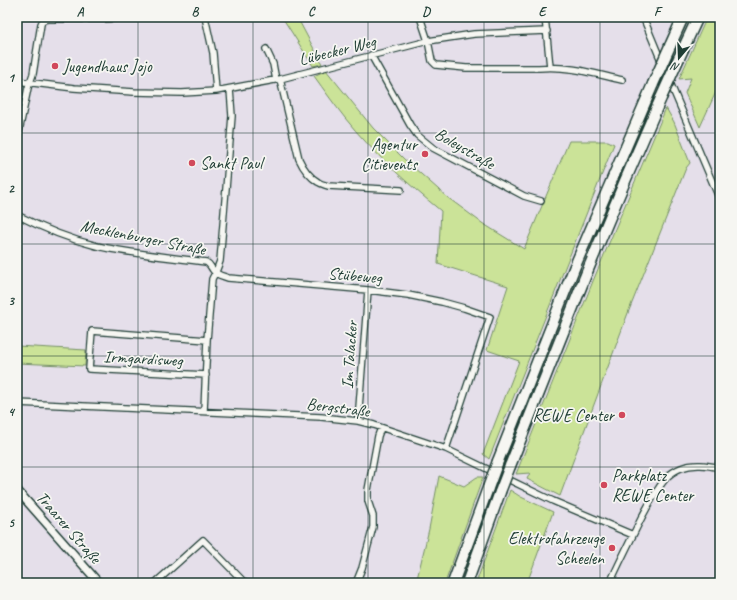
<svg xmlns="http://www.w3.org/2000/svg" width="737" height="600" font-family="Caveat,sans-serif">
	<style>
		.green { fill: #cbe398; stroke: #759066 }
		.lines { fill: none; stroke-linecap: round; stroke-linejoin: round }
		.minor-casing { stroke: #1f3d34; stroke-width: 8 }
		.tertiary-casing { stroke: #1f3d34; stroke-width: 10 }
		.motorway-casing { stroke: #1f3d34; stroke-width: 13 }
		.minor { stroke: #f6f6f2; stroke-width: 5.5 }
		.tertiary { stroke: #f6f6f2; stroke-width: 7 }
		.motorway { stroke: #f6f6f2; stroke-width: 10 }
		.motorway-bridge-casing { stroke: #1f3d34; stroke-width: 13; stroke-linecap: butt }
		.motorway-bridge { stroke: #f6f6f2; stroke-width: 10 }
		.grid { fill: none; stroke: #1f3d34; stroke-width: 1; stroke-opacity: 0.55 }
		.poi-dot { fill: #d1495b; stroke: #f6f6f2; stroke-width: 1.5 }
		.labels { text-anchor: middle; stroke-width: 3.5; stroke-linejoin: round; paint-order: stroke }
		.street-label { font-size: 17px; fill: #1f3d34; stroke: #f6f6f2 }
		.poi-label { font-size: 17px; fill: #1f3d34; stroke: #f6f6f2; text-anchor: start }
		.neatline { fill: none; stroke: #1f3d34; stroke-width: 1.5 }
		.grid-label { font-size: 13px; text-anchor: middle; font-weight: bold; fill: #1f3d34 }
	</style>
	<rect width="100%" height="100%" fill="#e5dfea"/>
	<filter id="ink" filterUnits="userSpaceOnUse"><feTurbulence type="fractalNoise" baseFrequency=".025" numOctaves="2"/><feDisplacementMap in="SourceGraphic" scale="8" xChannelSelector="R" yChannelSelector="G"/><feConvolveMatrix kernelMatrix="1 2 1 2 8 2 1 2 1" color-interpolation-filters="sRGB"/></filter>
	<g filter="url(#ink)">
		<path class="green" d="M282,17H297L322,64L313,66Z
			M707,17H720V83L700,127L685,93L691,78L679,79Z
			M326,70L373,128L404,159L447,197L482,223L524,249L569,141H608L614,144L489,459L483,454L519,361L487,350L508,286L438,264L441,211C407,183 373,153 345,118C334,104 324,90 314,76Z
			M666,108L674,122L690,163L686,168L628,313L560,496L527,479L530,473L516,474L593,281Z
			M17,346L86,350L85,366L17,363Z
			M439,476L464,486L477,477H483L445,583H416L429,529Z
			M510,490L521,497L553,512L527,583H476Z"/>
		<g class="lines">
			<g class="minor-casing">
				<path id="minor" d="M205,17L213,53L216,91
					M420,17L428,41L432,61L436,65L466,68H539C567,65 595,74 622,80
					M545,17L550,67
					M643,17L674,92L720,200
					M266,49L273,64L276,80
					M371,55L410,125L417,135L433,148L524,196L541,201
					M280,79L299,159C303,168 310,177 318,182C321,184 325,185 328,186L401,190
					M17,81L74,88L134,92L182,93L216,91L280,79L428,41L474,34L499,33L547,31
					M17,141L28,88L33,74L41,24L43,20L47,19H104L130,17
					M17,215C42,228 69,239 97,246C132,254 170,257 206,262C210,264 210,266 213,270C216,275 223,276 228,278L368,290L408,295L442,302L464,308L490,317L446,449
					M206,375L89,369L92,331L207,340
					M17,403L321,417L358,421L374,425L446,449L553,501L633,535
					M204,411L207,340L212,279L217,269L220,261L232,116L230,89
					M358,421L368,290
					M17,582V583
					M155,583L203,540L245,583
					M356,583L362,568L373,527V516L368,501V490L378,436L381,428
					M610,583C620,561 631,539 642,517C649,504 656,490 666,478C670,474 676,470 681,468C694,463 707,465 720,468"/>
			</g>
			<g class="tertiary-casing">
				<path id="tertiary" d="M17,490L99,583"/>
			</g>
			<g class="motorway-casing">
				<path id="motorway" d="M670,46L683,17
					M679,58L698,17
					M498,461L575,266L653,84
					M510,466L587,272L625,181L661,98
					M453,583L488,488
					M467,583L500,492"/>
			</g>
			<use href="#minor" class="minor"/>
			<use href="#tertiary" class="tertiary"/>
			<use href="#motorway" class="motorway"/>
			<g class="motorway-bridge-casing">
				<path id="motorway-bridge" d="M653,84L670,46
					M661,98L679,58
					M488,488L498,461
					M500,492L510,466"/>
			</g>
			<use href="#motorway-bridge" class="motorway-bridge"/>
		</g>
	</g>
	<path class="grid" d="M138,17V583M253,17V583M368,17V583M484,17V583M600,17V583M17,133H720M17,244H720M17,356H720M17,467H720"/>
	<g class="poi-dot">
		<circle cx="55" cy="66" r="4"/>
		<circle cx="425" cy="154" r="4"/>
		<circle cx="192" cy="163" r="4"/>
		<circle cx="622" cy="415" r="4"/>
		<circle cx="604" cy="485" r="4"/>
		<circle cx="612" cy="548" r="4"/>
	</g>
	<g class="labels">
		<g class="street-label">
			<text transform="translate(337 50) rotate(-14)" y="6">Lübecker Weg</text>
			<text transform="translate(465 148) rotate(30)" y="6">Boleystraße</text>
			<text transform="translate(143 237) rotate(11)" y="6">Mecklenburger Straße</text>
			<text transform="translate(355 275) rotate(5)" y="6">Stübeweg</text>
			<text transform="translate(349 355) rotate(-86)" y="6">Im Talacker</text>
			<text transform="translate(143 358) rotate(3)" y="6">Irmgardisweg</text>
			<text transform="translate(338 407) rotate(7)" y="6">Bergstraße</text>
			<text transform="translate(69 527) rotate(49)" y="6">Traarer Straße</text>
		</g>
		<g class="poi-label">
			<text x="63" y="72">Jugendhaus Jojo</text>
			<text x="417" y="150" text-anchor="end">Agentur<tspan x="417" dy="20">Citievents</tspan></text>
			<text x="200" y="169">Sankt Paul</text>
			<text x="614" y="421" text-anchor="end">REWE Center</text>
			<text x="612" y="481">Parkplatz<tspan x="612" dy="20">REWE Center</tspan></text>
			<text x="604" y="544" text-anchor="end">Elektrofahrzeuge<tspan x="604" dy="20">Scheelen</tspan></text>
		</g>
	</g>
	<rect width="737" height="600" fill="none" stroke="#f6f6f2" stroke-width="44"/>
	<g transform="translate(679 58) rotate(199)" stroke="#f6f6f2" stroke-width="3" paint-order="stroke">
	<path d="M0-3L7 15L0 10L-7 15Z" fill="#1f3d34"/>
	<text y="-6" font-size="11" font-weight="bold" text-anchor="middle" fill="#1f3d34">N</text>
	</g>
	<rect x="22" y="22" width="693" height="556" class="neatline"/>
	<g class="grid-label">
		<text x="80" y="16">A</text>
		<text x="195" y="16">B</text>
		<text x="311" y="16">C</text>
		<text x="426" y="16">D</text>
		<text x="542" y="16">E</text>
		<text x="657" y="16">F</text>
		<text x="11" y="82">1</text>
		<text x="11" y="193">2</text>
		<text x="11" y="305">3</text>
		<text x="11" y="416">4</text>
		<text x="11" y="527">5</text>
	</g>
</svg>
